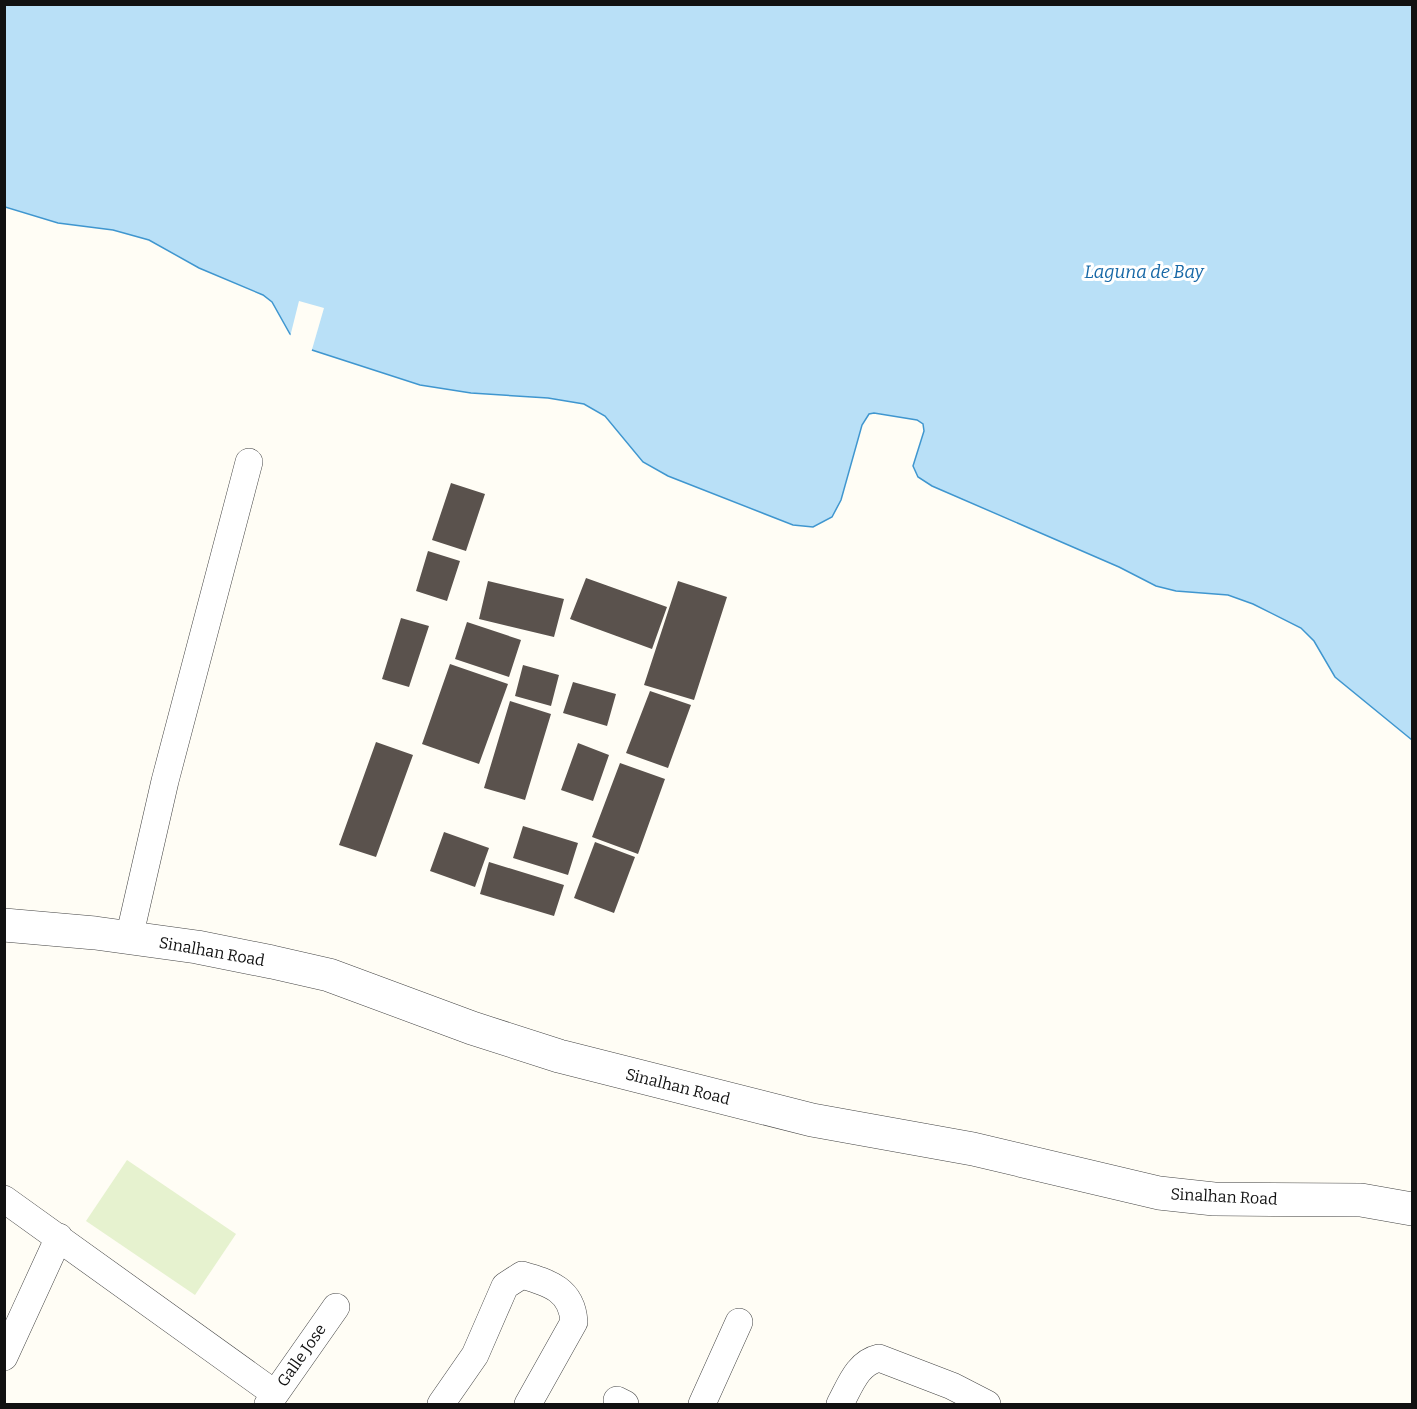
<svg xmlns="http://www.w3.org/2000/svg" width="1417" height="1409" font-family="Bitter,serif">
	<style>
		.pitch { fill: #e6f2cf }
		.water { fill: #b9e0f7; stroke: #3f96cf; stroke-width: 1.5 }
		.pier { fill: #fffdf5 }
		.building { fill: #5a524d }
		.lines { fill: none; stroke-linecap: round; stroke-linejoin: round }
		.minor-casing { stroke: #444; stroke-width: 28 }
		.tertiary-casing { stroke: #444; stroke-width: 34 }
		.minor { stroke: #fff; stroke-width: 27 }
		.tertiary { stroke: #fff; stroke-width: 33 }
		.labels { text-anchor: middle; stroke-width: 6; stroke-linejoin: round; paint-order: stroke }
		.street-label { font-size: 16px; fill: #111; stroke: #fff }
		.water-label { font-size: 18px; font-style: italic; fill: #1768a6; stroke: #fff }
	</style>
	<rect width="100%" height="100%" fill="#fffdf5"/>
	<path class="pitch" d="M127,1160L236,1234L195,1295L86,1221Z"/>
	<path class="water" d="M4,5H1412V740L1335,677L1314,641L1301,628L1253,604L1228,595L1176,591L1156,586L1119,567L932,486L918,477L913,466L924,431L923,424L917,420L874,413L869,414L862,425L841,500L832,517L813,527L793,525L668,476L643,462L605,416L584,404L548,398L471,393L420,385L312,350L290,334L272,302L263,295L199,268L149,240L113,230L58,223L5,207Z"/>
	<path class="pier" d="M299,301L324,308L311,353L290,337Z"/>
	<path class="building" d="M451,483L485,494L466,551L432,540Z
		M428,551L460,561L447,601L416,591Z
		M586,578L667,607L652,649L570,619Z
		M488,581L564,599L554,637L479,619Z
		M678,581L727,597L694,700L644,685Z
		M401,618L429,626L409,687L382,679Z
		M467,622L521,640L509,677L455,659Z
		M450,664L508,684L479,764L422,744Z
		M523,665L559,675L551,706L515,696Z
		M573,682L616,694L607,726L563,713Z
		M650,691L691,705L668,768L626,753Z
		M510,701L551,714L525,800L484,788Z
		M376,742L413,755L376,857L339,845Z
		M578,743L609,755L593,801L561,790Z
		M620,763L665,779L638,854L592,837Z
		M523,826L578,843L568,875L513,858Z
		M444,832L489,848L475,887L430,871Z
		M595,842L635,857L614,913L574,898Z
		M489,862L564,885L554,916L480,894Z"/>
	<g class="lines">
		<g class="minor-casing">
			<path id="minor" d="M129,938L165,781L249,462
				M4,1199L274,1393
				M4,1357L59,1237
				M617,1400L625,1404
				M268,1404L336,1307
				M441,1404L475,1355L505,1286L522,1275C550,1283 572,1290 574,1322L528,1404
				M702,1404L739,1322
				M840,1404C850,1386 857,1363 879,1358L952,1386L987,1404"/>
		</g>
		<g class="tertiary-casing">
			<path id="tertiary" d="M4,925L95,933L197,947L272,962L329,975L472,1028L559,1056L812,1120L973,1149L1159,1193L1214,1199L1361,1200L1412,1209"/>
		</g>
		<use href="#minor" class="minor"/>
		<use href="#tertiary" class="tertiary"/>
	</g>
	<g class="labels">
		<g class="street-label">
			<text transform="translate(212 951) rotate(10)" y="6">Sinalhan Road</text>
			<text transform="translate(678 1086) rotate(14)" y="6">Sinalhan Road</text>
			<text transform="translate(1224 1196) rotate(3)" y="6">Sinalhan Road</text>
			<text transform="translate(301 1355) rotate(-55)" y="6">Galle Jose</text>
		</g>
		<g class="water-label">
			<text x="1144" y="278">Laguna de Bay</text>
		</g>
	</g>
	<rect width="1417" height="1409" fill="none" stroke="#111111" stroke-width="12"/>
</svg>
